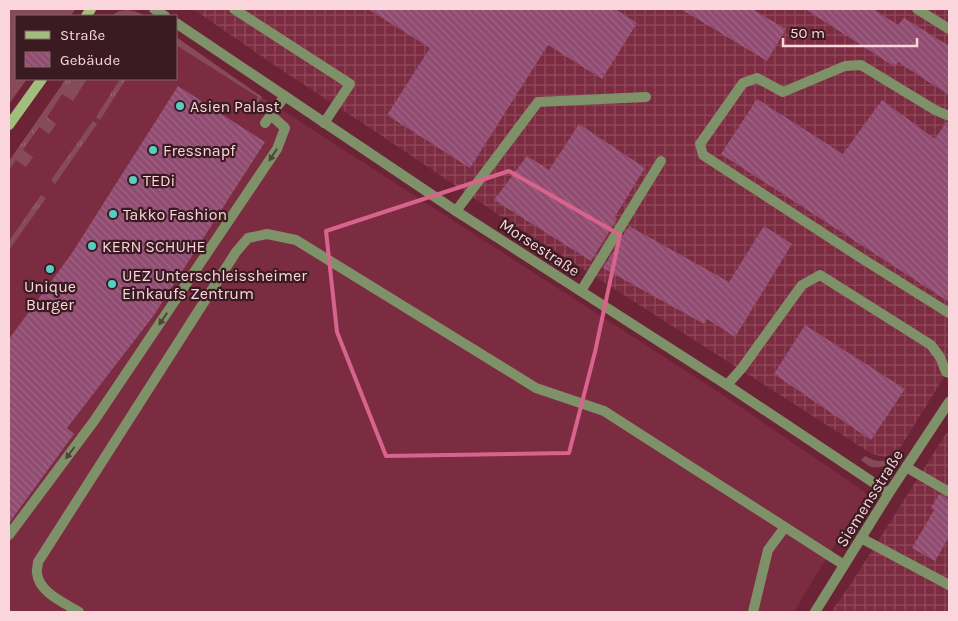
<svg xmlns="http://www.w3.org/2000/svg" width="958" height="621" font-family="Karla,sans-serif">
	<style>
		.built { fill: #7c2c40 }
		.industrial { fill: url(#industrial-grid) }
		.grass { fill: url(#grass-tufts) }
		.building { fill: url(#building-back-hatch) }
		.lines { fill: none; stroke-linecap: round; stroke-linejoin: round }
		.lane { stroke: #7e9168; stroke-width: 10 }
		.street { stroke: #7e9168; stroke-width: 10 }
		.secondary { stroke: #a1be7c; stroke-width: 10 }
		.oneway { fill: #52443a }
		.marked { fill: none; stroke: #d8648e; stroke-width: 4; stroke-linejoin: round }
		.poi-dot { fill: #55cec4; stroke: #3b1b22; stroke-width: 2 }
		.labels { text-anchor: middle; stroke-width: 4.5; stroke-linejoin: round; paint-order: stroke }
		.poi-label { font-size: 16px; fill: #fad5db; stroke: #3b1b22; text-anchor: start }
		.street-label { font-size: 16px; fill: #fad5db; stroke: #3b1b22 }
	</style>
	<defs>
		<pattern id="industrial-grid" width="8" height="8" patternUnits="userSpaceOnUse" patternTransform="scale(1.25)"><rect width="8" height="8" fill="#7c2c40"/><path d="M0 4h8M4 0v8" fill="none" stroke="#904a5b"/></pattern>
		<pattern id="grass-tufts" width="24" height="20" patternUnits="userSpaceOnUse" patternTransform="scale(1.25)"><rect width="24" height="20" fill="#864b56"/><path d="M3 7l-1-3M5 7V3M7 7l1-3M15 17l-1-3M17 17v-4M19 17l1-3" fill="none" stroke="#98646e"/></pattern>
		<pattern id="building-back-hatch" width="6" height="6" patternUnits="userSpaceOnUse" patternTransform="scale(1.25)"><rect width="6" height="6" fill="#914c71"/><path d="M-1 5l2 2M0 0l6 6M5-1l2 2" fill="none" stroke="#a16585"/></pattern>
	</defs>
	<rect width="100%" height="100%" fill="#6b2335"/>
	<path class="built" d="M176,37L262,97L723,395L868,494L817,573L794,612H9V161L66,79H176Z"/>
	<path class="industrial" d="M193,9H949V369L898,451L884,457L872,454L502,217L376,132L277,67Z
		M949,429V612H831L852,582Z"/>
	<path class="grass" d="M9,9H76L70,16H16V79H27L9,104Z
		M127,10L134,11L146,16H111L119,11Z
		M176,37L262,97L254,109L251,107L258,97L176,45Z
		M66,79H87L73,101L62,94L47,117L56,124L49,134L39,127L23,150L33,157L26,167L16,160L9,170V161Z
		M120,79H126L100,120L96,117Z
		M93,121L97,124L55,184L51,180Z
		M41,195L46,198L9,250V241Z
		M865,456C875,462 881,462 892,459C888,467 877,469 869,466C866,464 864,462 861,460Z"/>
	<path class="building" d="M368,9H615L637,23L602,79L548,45L470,168L387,115L430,48Z
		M681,9H752L786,29L767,61Z
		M805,9H873L898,25L904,18L949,46V95L898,62L895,67Z
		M178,86L265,142L154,315L67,428L74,434L9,523V339L72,253Z
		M757,99L843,154L882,100L935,139L946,122L949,123V302L721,154Z
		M579,124L645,168L614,218L617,219L591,261L494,200L527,156L549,170Z
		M629,226L729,282L764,226L792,244L735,337L707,319L704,324L603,268Z
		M805,325L905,389L871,440L774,374Z
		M939,494L949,499V537L935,561L912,548L934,510L931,508Z"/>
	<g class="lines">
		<path class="lane" d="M234,9L350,84L324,123
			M917,9L949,29
			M949,116L935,110L861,65L845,66L783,92L757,78L743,83L700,144L703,155L858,256L949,313
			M265,123L285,96
			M456,211L538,102L646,97
			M581,291L661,161
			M727,385L742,368L802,285L820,275L931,345L940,357L946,372L949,373
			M906,467L949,492
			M9,535L94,421L277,149L285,128L271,115
			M861,538L949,585
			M79,612C65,603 39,593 37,573C36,570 38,566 38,562L236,252L248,238L267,234L296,240L536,388L604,411L844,565
			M753,612L768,550L785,527"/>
		<path class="street" d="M154,9L165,16
			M176,23L456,211L727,385L889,493
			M815,612L889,493L949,402"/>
		<path class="secondary" d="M86,16L91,9
			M9,125L42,79"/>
	</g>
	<defs><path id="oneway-solid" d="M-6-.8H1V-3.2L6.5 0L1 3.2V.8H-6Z" transform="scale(1.25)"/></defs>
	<g class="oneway">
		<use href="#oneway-solid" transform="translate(273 155) rotate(123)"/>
		<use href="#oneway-solid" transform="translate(163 319) rotate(124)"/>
		<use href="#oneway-solid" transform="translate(70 453) rotate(127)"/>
	</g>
	<path class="marked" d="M509,171L620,235L595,352L569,453L386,456L337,332L326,231Z"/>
	<g class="poi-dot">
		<circle cx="180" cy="106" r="5"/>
		<circle cx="153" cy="150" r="5"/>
		<circle cx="133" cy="180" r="5"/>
		<circle cx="113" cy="214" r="5"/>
		<circle cx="92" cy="246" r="5"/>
		<circle cx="50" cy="269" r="5"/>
		<circle cx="112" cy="284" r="5"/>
	</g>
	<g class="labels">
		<g class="poi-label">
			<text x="190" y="112">Asien Palast</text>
			<text x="163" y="156">Fressnapf</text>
			<text x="143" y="186">TEDi</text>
			<text x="123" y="220">Takko Fashion</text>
			<text x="102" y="252">KERN SCHUHE</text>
			<text x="122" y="281">UEZ Unterschleissheimer<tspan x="122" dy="18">Einkaufs Zentrum</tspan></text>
			<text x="50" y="292" text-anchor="middle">Unique<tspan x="50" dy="18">Burger</tspan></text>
		</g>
		<g class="street-label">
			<text transform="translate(540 247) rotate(33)" y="6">Morsestraße</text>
			<text transform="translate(869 498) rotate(-58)" y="6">Siemensstraße</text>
		</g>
	</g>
	<rect width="958" height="621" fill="none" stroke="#fad5db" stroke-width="20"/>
	<rect x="15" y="15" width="162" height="65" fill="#3b1b22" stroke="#87656c"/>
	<rect x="25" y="31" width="25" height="8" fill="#a1be7c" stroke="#87656c"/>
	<text x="60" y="40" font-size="15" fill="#fad5db">Straße</text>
	<rect x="25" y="52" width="25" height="15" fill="url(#building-back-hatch)" stroke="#87656c"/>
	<text x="60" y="65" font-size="15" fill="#fad5db">Gebäude</text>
	<path d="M783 38v8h134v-8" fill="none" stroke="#fad5db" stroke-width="2.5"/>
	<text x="790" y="38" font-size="15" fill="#fad5db" stroke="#3b1b22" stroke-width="4" paint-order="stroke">50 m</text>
</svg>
